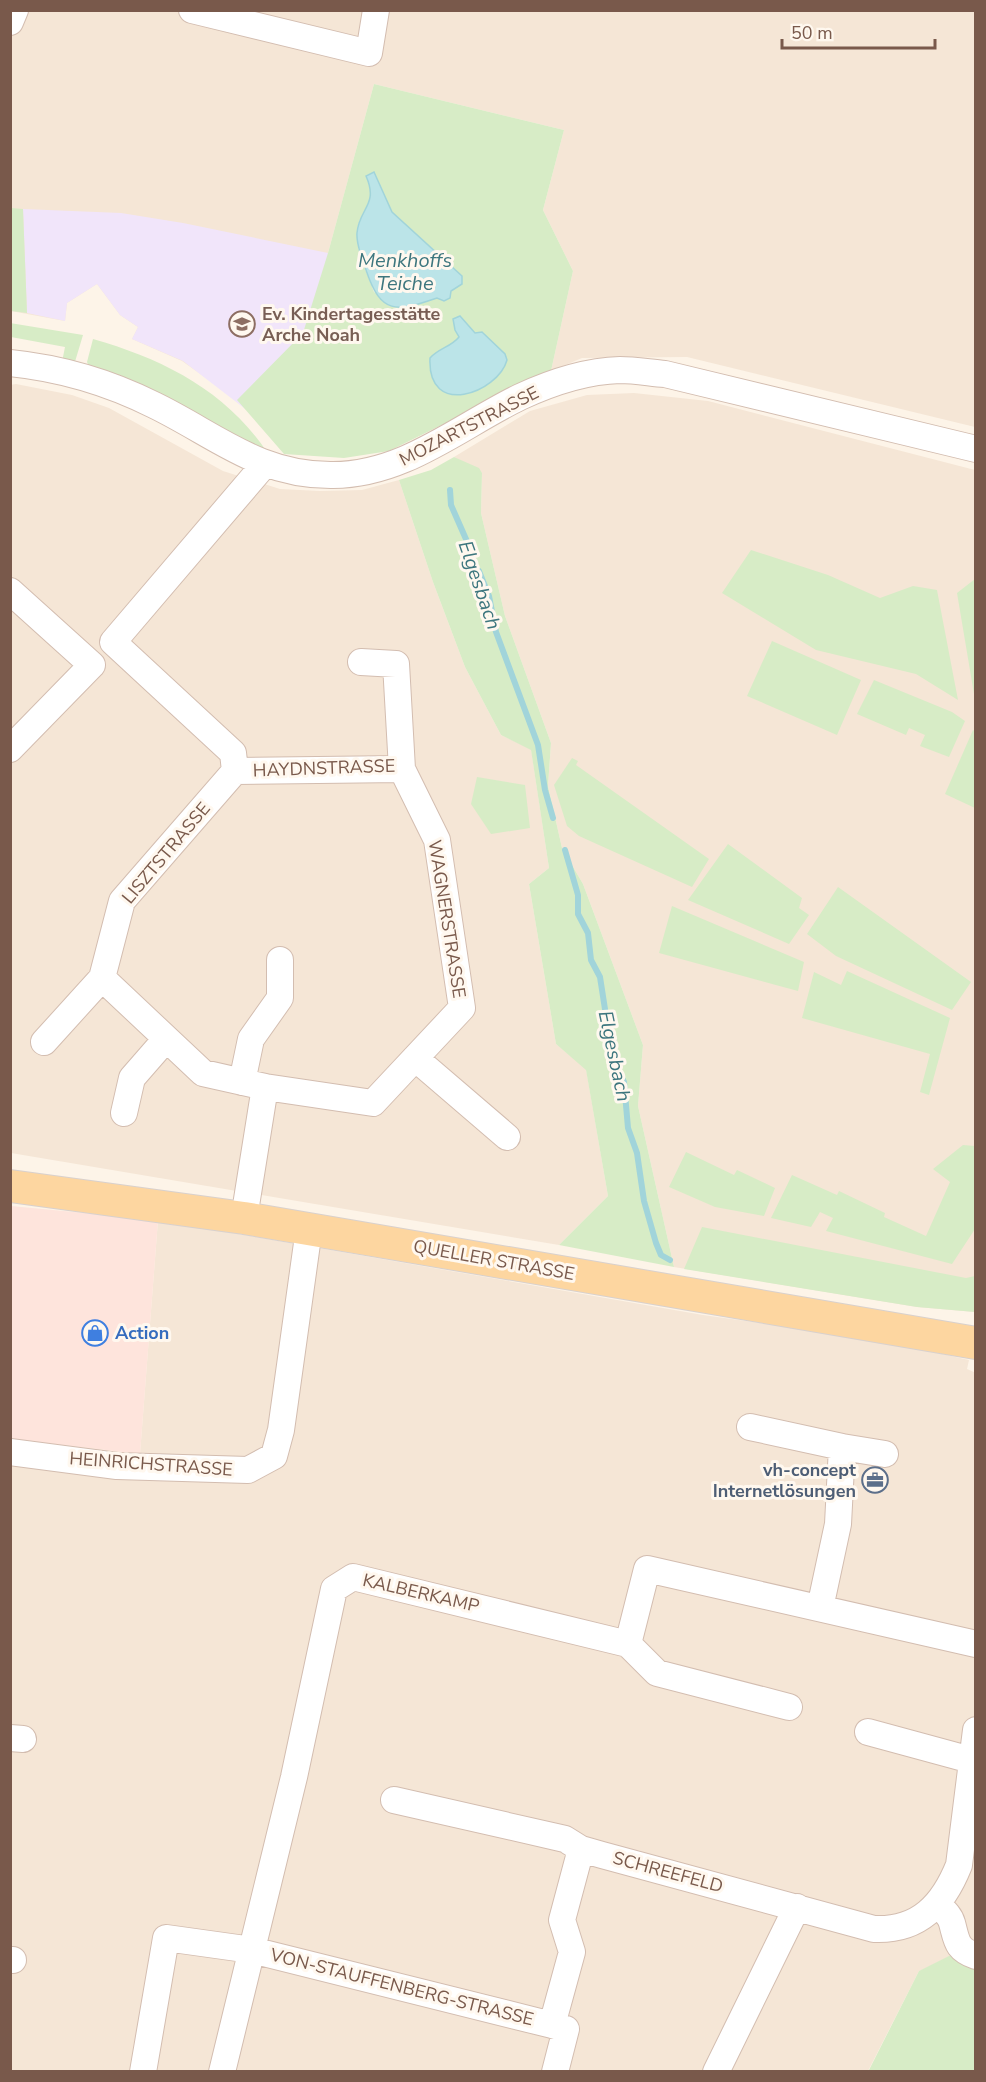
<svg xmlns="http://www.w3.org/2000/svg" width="986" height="2082" font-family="'Nunito Sans',sans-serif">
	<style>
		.residential { fill: #f5e6d6 }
		.commercial { fill: #fee4dc }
		.education { fill: #f1e5fa }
		.green { fill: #d7ecc6; fill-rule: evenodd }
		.water { fill: #bbe4e8; stroke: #a1d4da; stroke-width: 1.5 }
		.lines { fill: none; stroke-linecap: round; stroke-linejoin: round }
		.stream { stroke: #a1d4da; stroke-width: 6 }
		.minor-casing { stroke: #d3bdb0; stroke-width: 28 }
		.major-casing { stroke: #d9d1cd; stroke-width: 34 }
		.minor { stroke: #fff; stroke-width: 26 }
		.major { stroke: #fdd6a0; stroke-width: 32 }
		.labels { text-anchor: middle; stroke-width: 6; stroke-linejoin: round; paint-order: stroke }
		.education-label { font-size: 18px; font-weight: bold; fill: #785e54; stroke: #fff8ef; text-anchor: start }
		.street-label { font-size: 18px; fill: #79594b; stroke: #fff8ef }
		.shop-label { font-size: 18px; font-weight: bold; fill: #366cbe; stroke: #fff8ef; text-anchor: start }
		.service-label { font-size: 18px; font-weight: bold; fill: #4e5e75; stroke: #fff8ef; text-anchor: end }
		.water-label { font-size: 20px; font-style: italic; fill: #3d767e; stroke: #fff8ef }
	</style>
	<rect width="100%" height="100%" fill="#fdf4e8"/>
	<path class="residential" d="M10,11H975V427L687,357L582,358L551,371L573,271L543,210L564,130L374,84L328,253L302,333L237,400L182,361L132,339L138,327L120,315L97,284L67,303L65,321L11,311Z
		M16,384L72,395L109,408L223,471L280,489L320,491L362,490L399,480L433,582L465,667L501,735L531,749L549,868L529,884L556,1044L586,1069L608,1196L559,1245L11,1153L10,385Z
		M634,393L708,401L975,470V1312L917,1307L674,1267L638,1106L643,1045L583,884L562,848L548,786L551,743L505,616L481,513L482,473L454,457L530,411L587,395Z
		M158,1220L703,1315L875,1339L969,1360L967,1369L976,1373L975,1962L919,1971L868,2071L11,2072V1439L140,1454Z"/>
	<path class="commercial" d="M11,1206L158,1220L140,1454L11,1439Z"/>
	<path class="education" d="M23,209L121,213L183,223L328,253L333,296L279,435L183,361L132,339L138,327L120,315L97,284L67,303L65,321L27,313Z"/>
	<path class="green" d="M374,84L564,130L543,210L573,271L551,371L389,451L344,458L284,454L237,400L303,333L328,253ZM367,176L392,212L462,276L451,291L404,309L374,292C368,275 356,252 357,233C359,208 379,205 367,176ZM460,316L475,333L482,332L430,358C439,348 451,347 460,337L453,319Z
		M11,208L23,209L27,313L11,311Z
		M10,323L83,335L74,365L62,362L65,347L11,337Z
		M93,339C163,359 225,390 267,452L90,369L87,362Z
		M454,457L479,468L482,473L481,513L505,616L551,743L548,786L562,848L583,884L643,1045L638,1106L674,1267L559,1245L608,1196L586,1070L556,1044L529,884L549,868L531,750L501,735L465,667L433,582L399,480L431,470Z
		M751,550L828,575L880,598L913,586L937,590L958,700L916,674L816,650L722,593Z
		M975,579V700L957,593Z
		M772,641L861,680L837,735L747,696Z
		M874,680L952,712L965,721L949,757L920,746L925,735L909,728L906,735L857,714Z
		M973,730L976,732L975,808L945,794Z
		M572,758L578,761L576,765L709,859L692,887L579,836L567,826L554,785Z
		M477,777L525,785L530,828L491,834L471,804Z
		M728,844L802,898L799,908L809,915L789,944L688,900Z
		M838,887L971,982L952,1010L836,956L807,934Z
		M672,906L804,962L798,991L659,953Z
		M847,971L950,1018L929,1095L920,1092L930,1054L802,1018L814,972L841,985Z
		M963,1145L975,1146V1229L952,1264L826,1231L833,1218L820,1212L811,1227L771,1218L792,1175L837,1195L839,1191L885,1213L884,1217L926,1236L950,1182L933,1169Z
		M686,1152L734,1175L737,1170L775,1188L764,1216L715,1207L669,1187Z
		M702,1227L966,1278L975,1276V1312L917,1307L684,1269Z
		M953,1954L975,1962V2071L868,2072L919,1971Z"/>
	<path class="water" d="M374,172L392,212L462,276V284L451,291L450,298L444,301L437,298C396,312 381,315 366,270C362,258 356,245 357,233C359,208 379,205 366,176Z
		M460,316L475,333L482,332L505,354L507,360C498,393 427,419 430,358C439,348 451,347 459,337L455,330L453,319Z"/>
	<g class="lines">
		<path class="stream" d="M450,490L451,505L469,546L471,564L479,571L489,596L496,632L538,745L545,790L553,818
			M565,850L578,895V914L588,933L591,960L600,977L607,1022L615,1045L614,1063L624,1082L628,1128L637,1153L644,1201L656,1243L661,1255L670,1260"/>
		<g class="minor-casing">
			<path id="minor" d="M192,10L369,53L376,10
				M10,22L15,10
				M10,363C59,368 110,383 154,405C216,435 259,476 333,475C404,475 460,426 520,397C550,383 586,371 620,370C635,370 651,373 665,374L976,449
				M264,465L113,642L233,753L235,771L402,769L396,664L361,662
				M10,591L92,665L10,749
				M102,978L203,1073L265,1087
				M44,1042L102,978L122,901L235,771
				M415,1058L507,1137
				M242,1082L251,1039L280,998V960
				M124,1113L132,1078L166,1039
				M244,1218L265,1087L373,1103L462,1008L437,840L402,769
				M750,1427L842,1447L838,1524L820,1608
				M842,1447L885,1454
				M10,1452L117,1466L248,1470L274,1456L281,1430L309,1229
				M628,1644L657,1673L789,1707
				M868,1732L971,1760
				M10,1738L23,1739
				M394,1800L565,1839L581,1849L602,1855L874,1929C919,1931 943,1905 959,1865L976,1730
				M937,1904C943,1910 950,1915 952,1923C957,1941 956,1949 976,1956
				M10,1960H13
				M552,2025L566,2029L555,2072
				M143,2072L166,1938L252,1950L552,2025L572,1952L562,1920L581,1849
				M222,2072L294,1777L334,1589L353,1577L628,1644L647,1569L976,1644
				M716,2072L797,1907"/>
		</g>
		<g class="major-casing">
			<path id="major" d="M10,1186L244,1218L976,1343"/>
		</g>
		<use href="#minor" class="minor"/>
		<use href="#major" class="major"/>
	</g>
	<defs>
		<g id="school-ring" transform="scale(1.35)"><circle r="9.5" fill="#fff8ef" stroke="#8d6e63" stroke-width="1.5"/><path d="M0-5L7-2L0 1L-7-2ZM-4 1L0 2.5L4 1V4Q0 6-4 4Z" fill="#8d6e63"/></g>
		<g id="shop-ring" transform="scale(1.35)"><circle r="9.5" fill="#fff8ef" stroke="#3f7fe0" stroke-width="1.5"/><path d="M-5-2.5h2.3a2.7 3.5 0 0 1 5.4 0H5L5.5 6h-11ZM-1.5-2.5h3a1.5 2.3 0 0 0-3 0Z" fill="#3f7fe0"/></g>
		<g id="office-ring" transform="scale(1.35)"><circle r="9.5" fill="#fff8ef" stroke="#5c6f8a" stroke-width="1.5"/><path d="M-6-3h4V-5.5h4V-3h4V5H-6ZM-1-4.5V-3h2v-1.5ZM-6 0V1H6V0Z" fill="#5c6f8a"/></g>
	</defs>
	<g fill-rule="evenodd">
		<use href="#school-ring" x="242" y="324"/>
		<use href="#shop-ring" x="95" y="1333"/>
		<use href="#office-ring" x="875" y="1480"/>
	</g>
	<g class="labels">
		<g class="education-label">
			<text x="262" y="320">Ev. Kindertagesstätte<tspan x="262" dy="21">Arche Noah</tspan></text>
		</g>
		<g class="street-label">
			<text transform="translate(469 426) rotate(-27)" y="6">MOZARTSTRASSE</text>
			<text transform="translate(324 768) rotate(-2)" y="6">HAYDNSTRASSE</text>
			<text transform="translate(166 853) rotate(-50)" y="6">LISZTSTRASSE</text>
			<text transform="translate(447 919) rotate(81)" y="6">WAGNERSTRASSE</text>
			<text transform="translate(494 1260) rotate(10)" y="6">QUELLER STRASSE</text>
			<text transform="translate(151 1464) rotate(4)" y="6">HEINRICHSTRASSE</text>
			<text transform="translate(421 1593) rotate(13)" y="6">KALBERKAMP</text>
			<text transform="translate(668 1872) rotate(15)" y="6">SCHREEFELD</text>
			<text transform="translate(402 1987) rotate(14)" y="6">VON-STAUFFENBERG-STRASSE</text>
		</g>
		<g class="shop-label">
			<text x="115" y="1339">Action</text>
		</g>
		<g class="service-label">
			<text x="856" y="1476">vh-concept<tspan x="856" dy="21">Internetlösungen</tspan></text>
		</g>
		<g class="water-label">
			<text x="405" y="267">Menkhoffs<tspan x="405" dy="23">Teiche</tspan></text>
			<text transform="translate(480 585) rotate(71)" y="7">Elgesbach</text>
			<text transform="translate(615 1056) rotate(78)" y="7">Elgesbach</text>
		</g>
	</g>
	<rect width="986" height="2082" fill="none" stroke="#79594b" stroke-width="24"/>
	<path d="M782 39v9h153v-9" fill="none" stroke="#79594b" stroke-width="3"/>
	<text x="791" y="39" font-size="18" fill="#79594b" stroke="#fff8ef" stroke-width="4.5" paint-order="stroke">50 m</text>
</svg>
